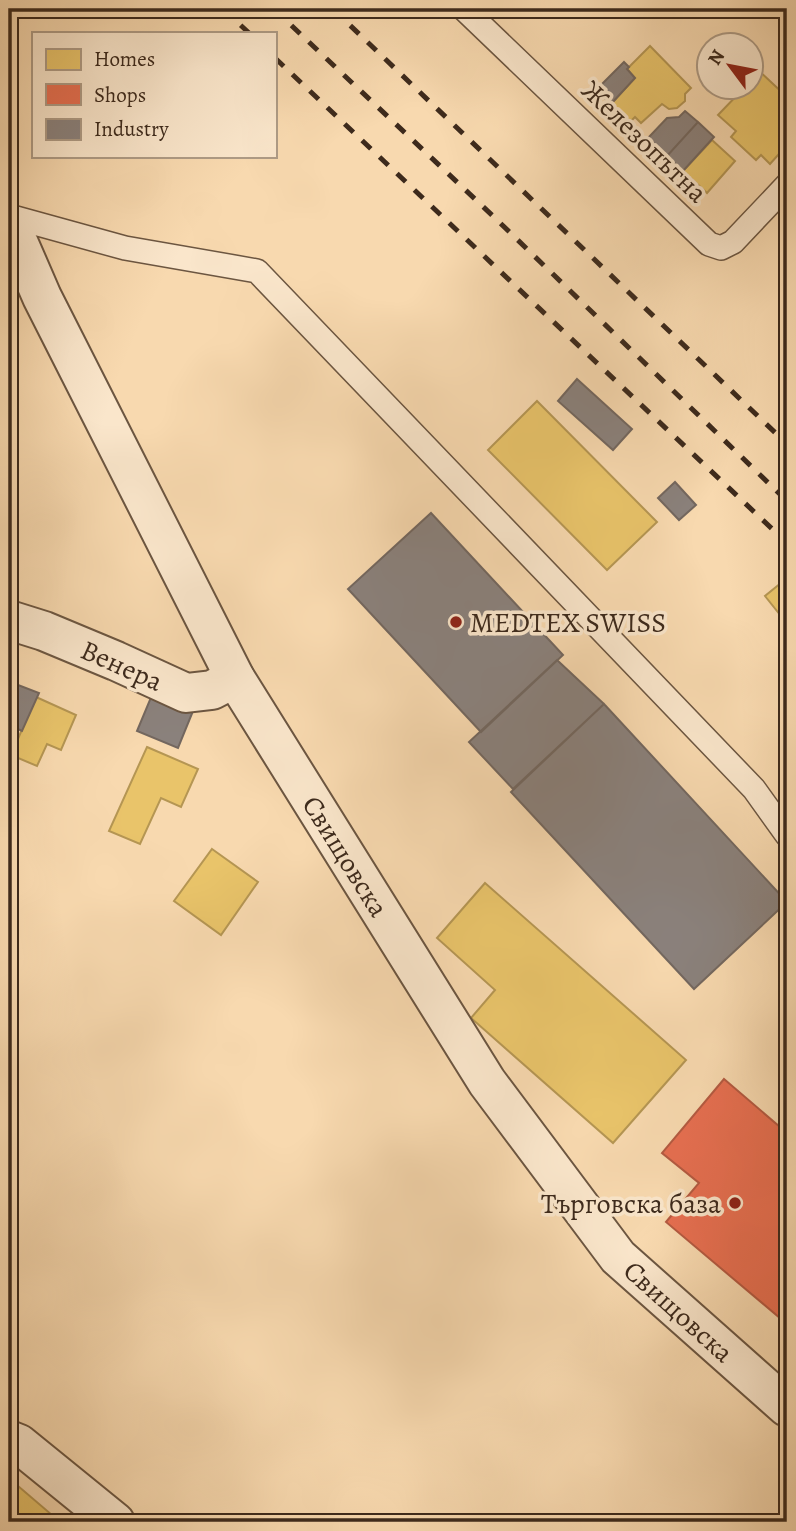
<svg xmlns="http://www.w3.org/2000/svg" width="796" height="1531" font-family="Alegreya,serif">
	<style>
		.homes { fill: #e9c46a; stroke: #b59653; stroke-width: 2 }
		.shops { fill: #e76f51; stroke: #b45a41; stroke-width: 2 }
		.industry { fill: #8a817c; stroke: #73675f; stroke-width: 2 }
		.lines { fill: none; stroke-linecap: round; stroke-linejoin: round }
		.service-casing { stroke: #6c5641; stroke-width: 26 }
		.minor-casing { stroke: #6c5641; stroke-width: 42 }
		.tertiary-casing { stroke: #6c5641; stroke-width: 42 }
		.service { stroke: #fae6cb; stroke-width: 23 }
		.minor { stroke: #fae6cb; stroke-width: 38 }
		.tertiary { stroke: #fae6cb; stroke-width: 38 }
		.rail { stroke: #3d2a1c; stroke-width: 5; stroke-dasharray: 12 12; stroke-linecap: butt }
		.poi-dot { fill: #8f2418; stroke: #fae6cb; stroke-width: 2.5 }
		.labels { text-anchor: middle; stroke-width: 7; stroke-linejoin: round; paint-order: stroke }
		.street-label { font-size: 28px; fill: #3d2a1c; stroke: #fae6cb }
		.poi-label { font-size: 28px; fill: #3d2a1c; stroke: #fae6cb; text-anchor: start }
	</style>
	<rect width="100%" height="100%" fill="#f8d9af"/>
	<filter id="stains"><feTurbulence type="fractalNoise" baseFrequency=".00286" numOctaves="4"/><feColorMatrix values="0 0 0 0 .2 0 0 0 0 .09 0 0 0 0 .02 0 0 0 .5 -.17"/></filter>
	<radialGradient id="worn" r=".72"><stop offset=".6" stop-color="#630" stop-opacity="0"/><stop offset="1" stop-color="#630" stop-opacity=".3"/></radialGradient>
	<path class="homes" d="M650,46L691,88L685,94V101L677,108L669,109L662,104L641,123L635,117L630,122L611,104L635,78L627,69Z
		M755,67L787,97V145L770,164L761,155L756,160L731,137L736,131L718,115L744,88H750V71Z
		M712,140L735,161L707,193L683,171Z
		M537,401L657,522L607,570L488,450Z
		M787,578V619L785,621L765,596Z
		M36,697L76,715L61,750L47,744L37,766L11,755Z
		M147,747L198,769L181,807L161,798L140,844L109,831Z
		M212,849L258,882L221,935L174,901Z
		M485,883L686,1060L613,1143L471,1018L495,990L437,938Z
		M11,1480L52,1515L46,1522H9V1482Z"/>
	<path class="shops" d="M724,1079L787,1133V1324L666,1222L699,1183L662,1153Z"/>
	<path class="industry" d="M624,62L629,67L627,69L635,78L611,104L596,90Z
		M685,111L698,122L667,156L648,138L667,118L679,117Z
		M698,122L714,137L683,171L667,156Z
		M577,379L632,429L613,450L558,401Z
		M675,482L696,505L679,520L658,498Z
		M431,513L563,655L481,732L348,589Z
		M557,660L604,704L513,789L469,742Z
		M18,685L39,693L22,731L9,725V706Z
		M152,695L193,711L178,748L137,731Z
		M604,704L787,902L694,989L511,792Z"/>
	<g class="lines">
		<g class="service-casing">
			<path id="service" d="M464,9L709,244L721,248L733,242L787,185
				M9,216L125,248L257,271L754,789L787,835"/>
		</g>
		<g class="minor-casing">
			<path id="minor" d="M9,620L44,631L116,661L186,693L212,690L235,678
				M9,1440L19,1444L115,1522"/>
		</g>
		<g class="tertiary-casing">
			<path id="tertiary" d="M9,230L19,244L42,297L235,678L487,1082L618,1257L787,1407"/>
		</g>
		<use href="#service" class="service"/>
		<use href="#minor" class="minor"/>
		<use href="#tertiary" class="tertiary"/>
		<path class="rail" d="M223,9L249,33
			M274,9L494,217L787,501
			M333,9L787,444
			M275,58L787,543"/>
	</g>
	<g class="poi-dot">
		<circle cx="456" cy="622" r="7"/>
		<circle cx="735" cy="1203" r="7"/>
	</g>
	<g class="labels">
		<g class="street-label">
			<text transform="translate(645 141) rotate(44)" y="10">Железопътна</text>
			<text transform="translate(122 665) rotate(24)" y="10">Венера</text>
			<text transform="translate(346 856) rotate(58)" y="10">Свищовска</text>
			<text transform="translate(679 1311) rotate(42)" y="10">Свищовска</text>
		</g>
		<g class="poi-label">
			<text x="470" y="632">MEDTEX SWISS</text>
			<text x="721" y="1213" text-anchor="end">Търговска база</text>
		</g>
	</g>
	<rect width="796" height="1531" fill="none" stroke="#f8d9af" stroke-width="35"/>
	<rect x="10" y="10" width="775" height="1510" fill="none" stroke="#3d2a1c" stroke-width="3.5"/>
	<rect x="18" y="18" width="761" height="1496" fill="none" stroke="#3d2a1c" stroke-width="2"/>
	<rect x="32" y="32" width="245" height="126" fill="#fae6cb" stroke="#ae9b85" stroke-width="2"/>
	<rect x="46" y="49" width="35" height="21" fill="#e9c46a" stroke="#ae9b85" stroke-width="2"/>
	<text x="94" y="66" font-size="21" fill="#3d2a1c">Homes</text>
	<rect x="46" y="84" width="35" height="21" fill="#e76f51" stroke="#ae9b85" stroke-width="2"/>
	<text x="94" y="102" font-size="21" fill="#3d2a1c">Shops</text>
	<rect x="46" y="119" width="35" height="21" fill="#8a817c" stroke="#ae9b85" stroke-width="2"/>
	<text x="94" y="136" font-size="21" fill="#3d2a1c">Industry</text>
	<g transform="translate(730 66) rotate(302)"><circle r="33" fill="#fae6cb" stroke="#ae9b85" stroke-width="2"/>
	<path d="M0-5L12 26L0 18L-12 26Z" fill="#8f2418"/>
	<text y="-10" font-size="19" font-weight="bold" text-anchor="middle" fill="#3d2a1c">N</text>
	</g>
	<rect width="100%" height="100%" filter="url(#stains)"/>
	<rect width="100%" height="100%" fill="url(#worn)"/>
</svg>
